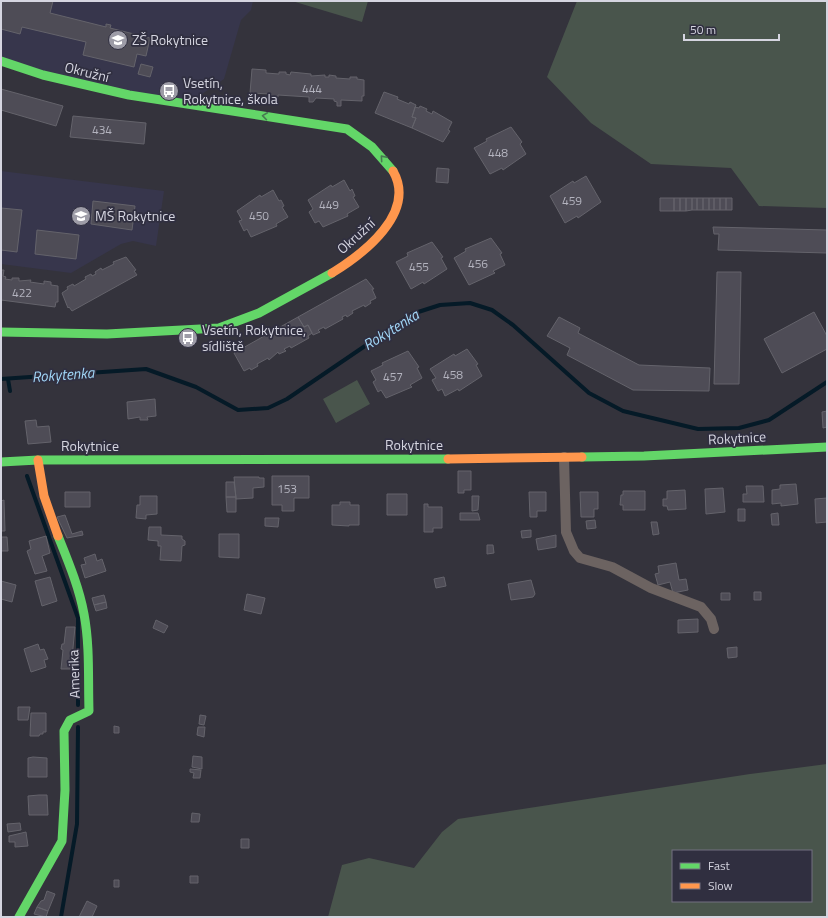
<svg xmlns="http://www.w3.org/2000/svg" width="828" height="918" font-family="'Titillium Web',sans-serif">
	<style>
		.built { fill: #37364c }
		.green { fill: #49554c; fill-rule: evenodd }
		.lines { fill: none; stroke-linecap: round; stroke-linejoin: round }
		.stream { stroke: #051a27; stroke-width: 4 }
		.building { fill: #4e4c56; stroke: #64636b }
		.street { stroke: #6c6361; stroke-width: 10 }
		.fast { stroke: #63d668; stroke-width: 9 }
		.slow { stroke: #ff974d; stroke-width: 9 }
		.oneway { stroke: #477a52 }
		.labels { text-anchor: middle; stroke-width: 3.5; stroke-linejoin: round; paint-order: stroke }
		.number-label { font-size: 12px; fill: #b3b3be }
		.poi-label { font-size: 14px; fill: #d5d5e0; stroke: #302f40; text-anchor: start }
		.street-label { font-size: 14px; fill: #d5d5e0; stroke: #302f40 }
		.water-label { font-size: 15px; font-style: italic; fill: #a1d6f7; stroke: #302f40 }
	</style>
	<rect width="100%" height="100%" fill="#34333c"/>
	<path class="built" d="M1,1H253L251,10L241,20L224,79L202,94L197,106L1,61Z
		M1,171L164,191L156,246L133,241L121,244L71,273L1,264Z"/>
	<path class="green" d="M292,1H368L362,22Z
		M577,1H827V208L759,206L731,168L651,164L591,123L547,77Z
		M357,380L370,404L336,423L323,399Z
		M827,764V917H328L342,865L369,858L414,868L442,832L458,819L750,774ZM673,851H811V901H673Z"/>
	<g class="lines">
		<path class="stream" d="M1,379L146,369L196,387L238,410L268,408L287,399L412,314L440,305L470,303L492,310L513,325L589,393L623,411L698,429L739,428L769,420L827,382
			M8,379L10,391
			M27,476L78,618V705
			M61,917L77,824L78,727"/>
	</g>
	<path class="building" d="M1,1H53L50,13L106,27V24L111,25L110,28L150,38L146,56L137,54L134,67L83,55L86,42L22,27L20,34L1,29Z
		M141,64L153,67L150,77L138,74Z
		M252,69L266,70V73L279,74V72H286V74L290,75L291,72L311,74V76L325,75V77H329V75L336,76V78L350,79V77H357V79L364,80V96H362V101L341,100V106H337V102L334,101V99L316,98L313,102H309V97L278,95V97L275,98L271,97V94L250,93Z
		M1,89L63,106L56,126L1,110Z
		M384,92L398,97L397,99L409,104L410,102L416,105L412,117L416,118L412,128L375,113Z
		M420,106L427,109L426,111L432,114L433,111L452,122L448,130L450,131L443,142L412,128L416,118L412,117L415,107L419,108Z
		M73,116L146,123L144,144L70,137Z
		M511,127L522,142L520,144L526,154L503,170L502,168L490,174L474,148L487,141L486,139Z
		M437,168L449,169L448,183L436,182Z
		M586,176L601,202L578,218L577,216L565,223L550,196L573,181L574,183Z
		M344,180L350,191L352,189L355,196L353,197L359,207L347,214L348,216L323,227L319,221L315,223L309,212L313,209L308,200L331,185L332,187Z
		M273,190L279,201L281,200L284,206L282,207L288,217L276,224L277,226L251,237L247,229L244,231L239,221L242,220L237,211L260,195L261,197Z
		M660,198H674V211H660Z
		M674,198H680V211H674Z
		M680,198H686V211H680Z
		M686,198H692V210L686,211Z
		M692,198H697V210H692Z
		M697,198H703V210H697Z
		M703,198H709V210H703Z
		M709,198H714V210H709Z
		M714,198H720V210H714Z
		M720,198H726V210H720Z
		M726,198H732V210H726Z
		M93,201L135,206L132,230L91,224Z
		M1,208L22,210L17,252L1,250Z
		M713,227L827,230V253L718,250L719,234H714Z
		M37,230L79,235L76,259L35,254Z
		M491,238L502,253L500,254L505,265L493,271L495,273L469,285L454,258L466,251L465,249Z
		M432,242L443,257L441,258L447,269L424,284L423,282L411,289L396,262L408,256L407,253Z
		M126,257L136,270L134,271L137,275L72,311L69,307L68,308L62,293L68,289L67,287L73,284L74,286L86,279L85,277L91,274L92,276L96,274L95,272L101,268L102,270L114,264L113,262Z
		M1,270H4L3,276L6,277L5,279L12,280V278H19V281L31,280L30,282L44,284V281L51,282V285L58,286V302H56L55,307L1,300Z
		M717,272H741L739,384H714Z
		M366,279L374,289H372L376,298L370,301L371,303L365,307L364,305L352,311L353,313L347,317L346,315L342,317L343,319L325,329L324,327L318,330L320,332L313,335L308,325L304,327L298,317Z
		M814,312L827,336V349L782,373L764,339Z
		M298,317L304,327L308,325L312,333L308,336L309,338L291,348L290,346L284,349L286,351L279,354L278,352L269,360L268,358L257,364L258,366L251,370L250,368L244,371L234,353Z
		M559,317L580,328L578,333L639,365L710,368L709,391L633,390L567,355L570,348L547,336Z
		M467,349L478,364L476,365L482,376L459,391L458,389L445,396L442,389L438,391L432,380L436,378L430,369L454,354L455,356Z
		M408,351L419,367L417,368L422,378L410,385L412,387L386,398L381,390L378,392L373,382L376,380L371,371L383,365L382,363Z
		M155,399L156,416L147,417L148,420H140V417L128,419L127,402Z
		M827,411V427L823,428L822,412Z
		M36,420L37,427L49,426L51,442L28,444L25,421Z
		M458,471H471V490H464V493H458Z
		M272,476H309V498H294V511H282V505H272Z
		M234,477H259V478H264V487L253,488V498L236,499Z
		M226,482H234L236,497H226Z
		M796,484L798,504L781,506V503L772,504V490L780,489V485Z
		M746,486H763L764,502H743V494H747Z
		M723,488L725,512L706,514L705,489Z
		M685,490L686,509L668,510L667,506H663V499H667V491Z
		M623,491H645V510H623V505H620L621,495H623Z
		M65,492H90V507H65Z
		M529,492H546V511H537V517H530Z
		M580,492H598V509H594V517H581Z
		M387,494H407V515H387Z
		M140,496H157V514L146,515V519L136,518L137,505H140Z
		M472,496H479L478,510L472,511Z
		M226,497H236V512H227Z
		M827,498V522L816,523L815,499Z
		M4,500L5,531H1V501Z
		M340,502H350V505H359V525H349V526L332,525V505H340Z
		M424,504H428V507H442V528H433V532H424Z
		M738,509H745V521H738Z
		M460,513H478L480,520H460Z
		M778,513L779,525H772L771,514Z
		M65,515L72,534L82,531L83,535L67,538L57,517Z
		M265,518H279L278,527L265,526Z
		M595,520L596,528L587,529L586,521Z
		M651,522H657L659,534L653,535Z
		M149,527H161V535L182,536V539L185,541V545L182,546L181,561L160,560L161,546H158V541L148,540Z
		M531,530V537L522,538L521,531Z
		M219,534H239V558L219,557Z
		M556,535V547L538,550L536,539Z
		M46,536L50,553L42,556L47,571L35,574L27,551L31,549L29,541Z
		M1,537H7L8,551H1Z
		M487,545H493L494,553L487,554Z
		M95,554L97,561L102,559L106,571L85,578L81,565L86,564L84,558Z
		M676,563L679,580L686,579L688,590L673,593L670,582L658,585L655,574L659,573L658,566Z
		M50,577L57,601L42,606L35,581Z
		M444,577L446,586L436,588L434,579Z
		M531,580L535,594L533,597L511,600L508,584Z
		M1,581L16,585L12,602L1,599Z
		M754,592H761V600H754Z
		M721,593H730V600H721Z
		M247,594L265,598L261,614L244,610Z
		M104,595L106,602L94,605L92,598Z
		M106,602L107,608L96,611L94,605Z
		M698,619V632L678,633V620Z
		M156,620L168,626L164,633L153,628Z
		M66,627H75L71,669H61L63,650L61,649L62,644H64Z
		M38,644L40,650L44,649L48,659L44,660L46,667L31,672L24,649Z
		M737,647V657L728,658L727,648Z
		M18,707H30L28,720H18Z
		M31,713H46V732H43V734H40L39,736H30Z
		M200,715L206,716L204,725L199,724Z
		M114,726L119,727V733H114Z
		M198,727H205L204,737L197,735Z
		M193,756L202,757V769L192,767Z
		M33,757L47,758V777H28V758Z
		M190,769L201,770L200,778H193L194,773L190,772Z
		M39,795H47L48,815H29L28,796Z
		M192,813L200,814L199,822H191Z
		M20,823L21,830L8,832L7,824Z
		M26,832L28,846L15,847V842H9V836Z
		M241,839H249V848H241Z
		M190,876H198V883H190Z
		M114,880H119V887H114Z
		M47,891L55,894L48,911L37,907L41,901L44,900Z
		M87,901L97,906L92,917H79Z
		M37,907L48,911L46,917L34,914Z"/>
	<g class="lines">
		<path class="street" d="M564,457L566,532L574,551L580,558L612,567L651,588L701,607L711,619L714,629"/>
		<path class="fast" d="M1,61L43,75L129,95L347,129L372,147L393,171
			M1,332L107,334L219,328L259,313L332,273
			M582,457L644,456L827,447
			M1,462L38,460L448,459
			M19,917L62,841L65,790L64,731L70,720L89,711C88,679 90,646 84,614C79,587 68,561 58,536"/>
		<path class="slow" d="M332,273C363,254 417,213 393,171
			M448,459L582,457
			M38,460L44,496L58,536"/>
	</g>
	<defs><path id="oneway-chevron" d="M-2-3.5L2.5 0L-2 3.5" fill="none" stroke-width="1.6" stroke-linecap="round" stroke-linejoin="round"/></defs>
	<g class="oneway">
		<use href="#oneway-chevron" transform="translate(265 116) rotate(-172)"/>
		<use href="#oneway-chevron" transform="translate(383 158) rotate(-131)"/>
	</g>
	<defs>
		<g id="school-disc" transform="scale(1)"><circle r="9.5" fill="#9d9ca7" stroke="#302f40"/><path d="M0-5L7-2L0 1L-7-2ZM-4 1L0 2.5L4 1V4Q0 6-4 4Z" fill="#fff"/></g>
		<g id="bus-disc" transform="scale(1)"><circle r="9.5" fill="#9d9ca7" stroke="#302f40"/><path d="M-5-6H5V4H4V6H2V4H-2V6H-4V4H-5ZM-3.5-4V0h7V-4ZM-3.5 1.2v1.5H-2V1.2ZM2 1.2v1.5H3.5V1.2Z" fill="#fff"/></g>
	</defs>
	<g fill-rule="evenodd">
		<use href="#school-disc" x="118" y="40"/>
		<use href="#bus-disc" x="169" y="91"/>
		<use href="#school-disc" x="81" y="216"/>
		<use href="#bus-disc" x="188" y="338"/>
	</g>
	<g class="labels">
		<g class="number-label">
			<text x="312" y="93">444</text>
			<text x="102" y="134">434</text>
			<text x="498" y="157">448</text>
			<text x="572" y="205">459</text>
			<text x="329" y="209">449</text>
			<text x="259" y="220">450</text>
			<text x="478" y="268">456</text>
			<text x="419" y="271">455</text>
			<text x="22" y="297">422</text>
			<text x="453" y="379">458</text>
			<text x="393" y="381">457</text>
			<text x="287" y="493">153</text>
		</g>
		<g class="poi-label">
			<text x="132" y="45">ZŠ Rokytnice</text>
			<text x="183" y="88">Vsetín,<tspan x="183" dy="16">Rokytnice, škola</tspan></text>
			<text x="95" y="221">MŠ Rokytnice</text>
			<text x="202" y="335">Vsetín, Rokytnice,<tspan x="202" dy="16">sídliště</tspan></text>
		</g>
		<g class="street-label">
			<text transform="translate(87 72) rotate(14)" y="5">Okružní</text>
			<text transform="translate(356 236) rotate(-42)" y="5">Okružní</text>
			<text transform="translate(737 438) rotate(-3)" y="5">Rokytnice</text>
			<text x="414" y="450">Rokytnice</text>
			<text x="90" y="451">Rokytnice</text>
			<text transform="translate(74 674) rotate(-92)" y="5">Amerika</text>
		</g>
		<g class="water-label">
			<text transform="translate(391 330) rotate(-32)" y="5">Rokytenka</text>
			<text transform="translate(63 375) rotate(-4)" y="5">Rokytenka</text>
		</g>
	</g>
	<rect width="828" height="918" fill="none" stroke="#d5d5e0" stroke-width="4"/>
	<rect x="672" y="850" width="140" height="52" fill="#302f40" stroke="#727180"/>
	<rect x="680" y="863" width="20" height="6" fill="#63d668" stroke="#727180"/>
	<text x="708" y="870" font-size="12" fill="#d5d5e0">Fast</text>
	<rect x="680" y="883" width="20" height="6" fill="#ff974d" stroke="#727180"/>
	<text x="708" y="890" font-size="12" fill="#d5d5e0">Slow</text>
	<path d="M684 34v6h95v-6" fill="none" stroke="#d5d5e0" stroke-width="2"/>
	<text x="690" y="34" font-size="12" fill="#d5d5e0" stroke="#302f40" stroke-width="3" paint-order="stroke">50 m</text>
</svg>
